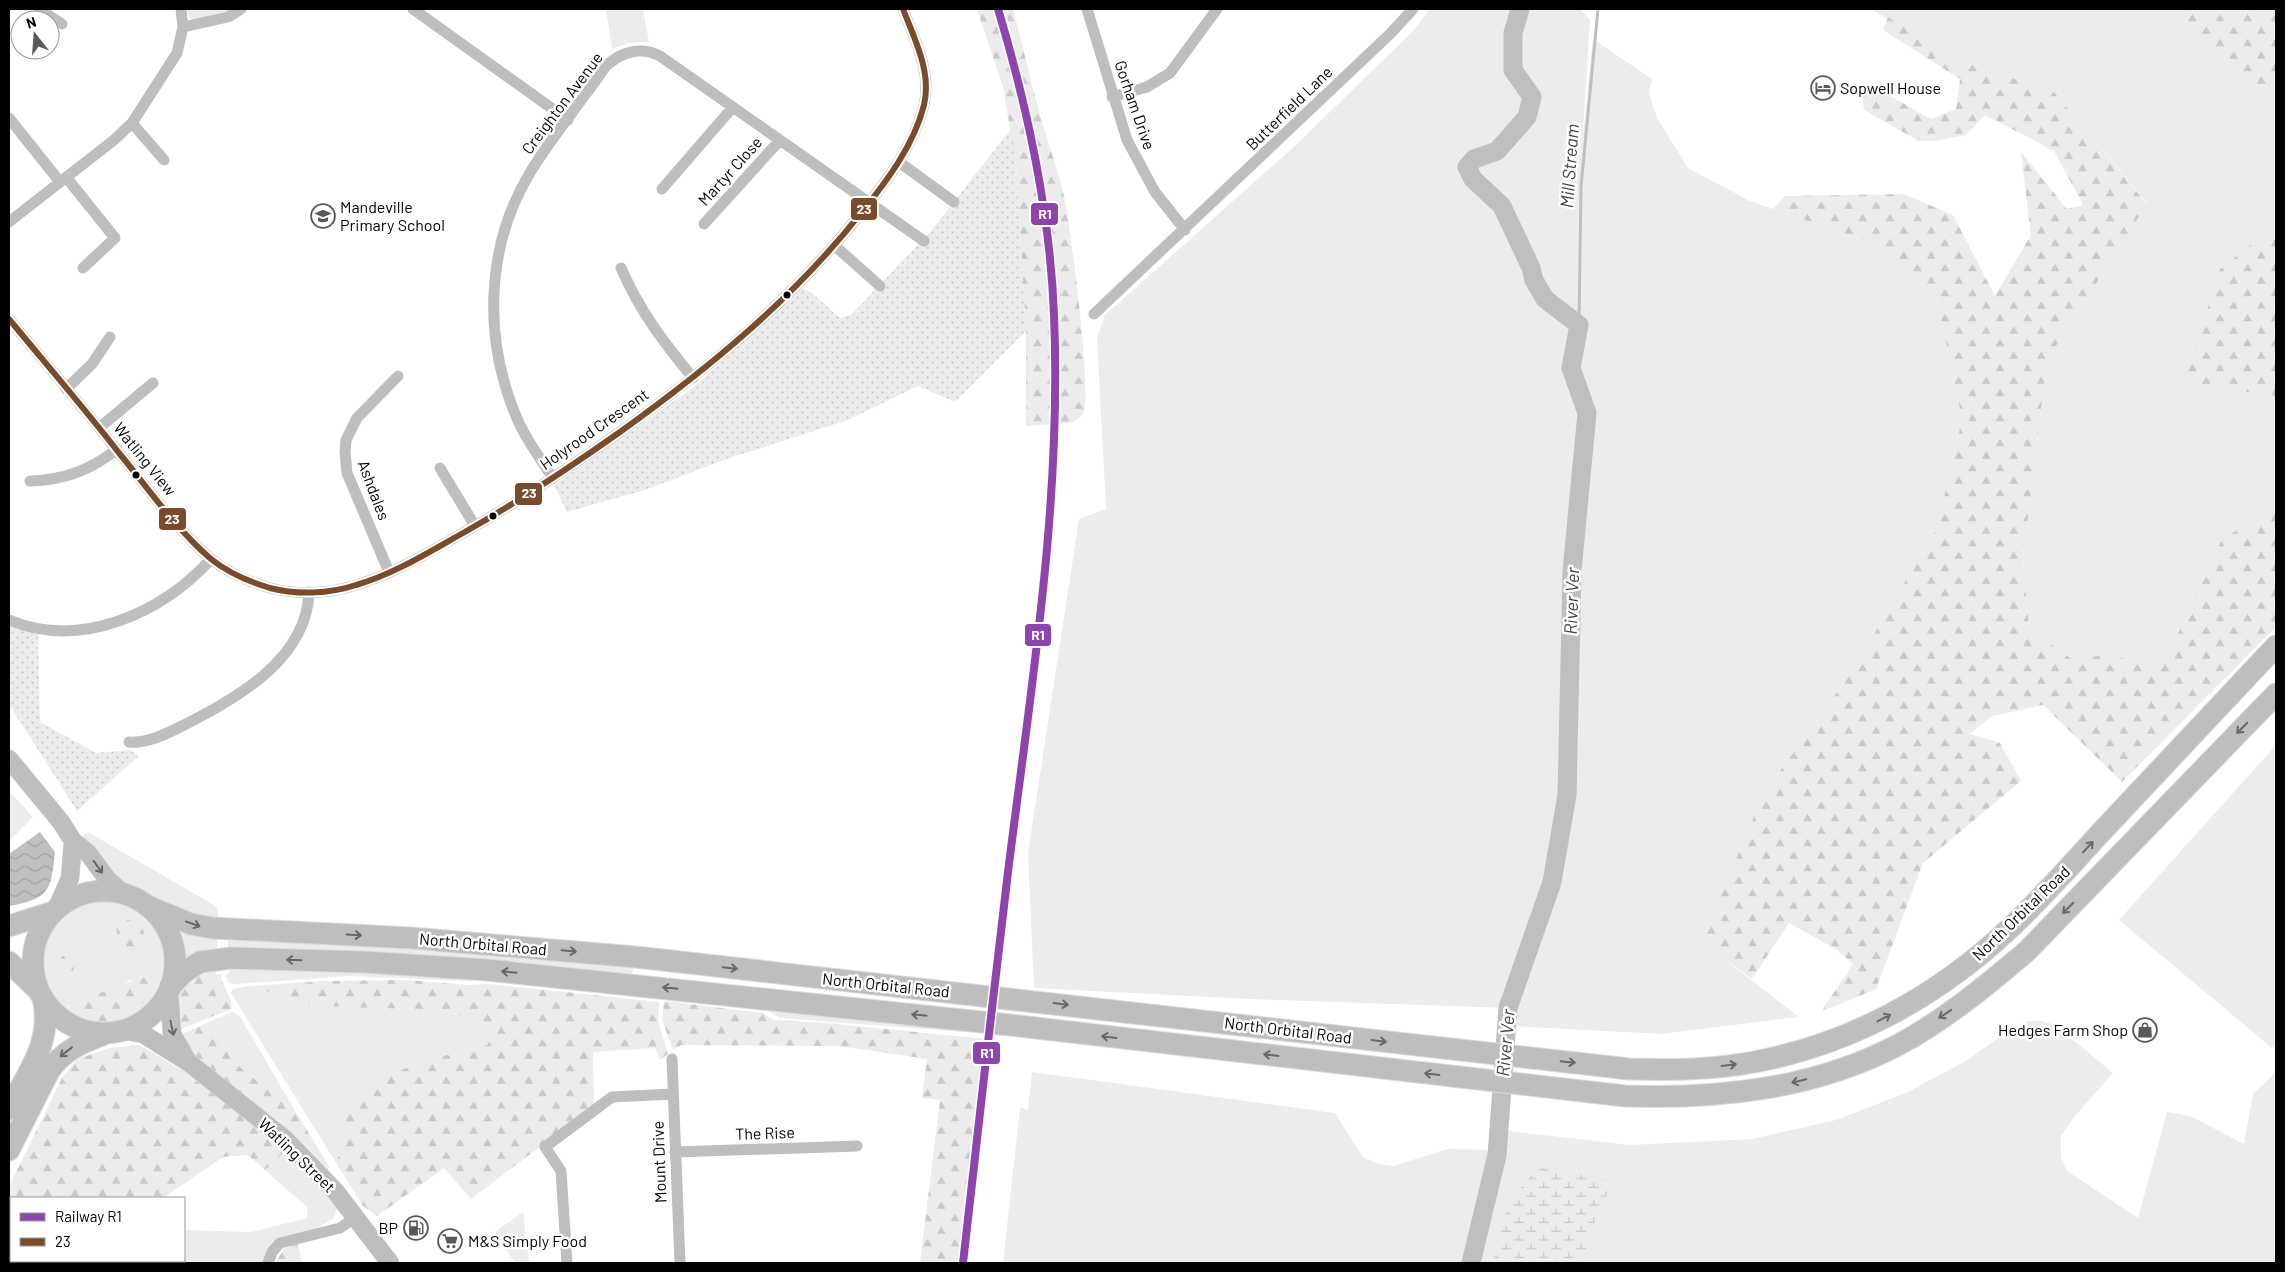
<svg xmlns="http://www.w3.org/2000/svg" width="2285" height="1272" font-family="Barlow,sans-serif">
	<style>
		.grass { fill: #ececec }
		.forest { fill: url(#forest-firs) }
		.wetland { fill: url(#wetland-marsh) }
		.park { fill: url(#park-dots) }
		.water { fill: url(#water-waves) }
		.lines { fill: none; stroke-linecap: round; stroke-linejoin: round }
		.stream { stroke: #bfbfbf; stroke-width: 3 }
		.river { stroke: #bfbfbf; stroke-width: 19 }
		.primary-casing { stroke: #dbdbdb; stroke-width: 19 }
		.highway-casing { stroke: #dbdbdb; stroke-width: 23 }
		.street { stroke: #bebebe; stroke-width: 11 }
		.primary { stroke: #bebebe; stroke-width: 18 }
		.highway { stroke: #bebebe; stroke-width: 21 }
		.bus-1-casing { stroke: #fff; stroke-width: 10 }
		.bus-1 { stroke: #7a4b2a; stroke-width: 6 }
		.rail-1-casing { stroke: #fff; stroke-width: 11 }
		.rail-1 { stroke: #8e44ad; stroke-width: 8 }
		.oneway { stroke: #686868 }
		.bus-dot { fill: #000; stroke: #fff; stroke-width: 2 }
		.labels { text-anchor: middle; stroke-width: 5; stroke-linejoin: round; paint-order: stroke }
		.poi-label { font-size: 16px; fill: #000; stroke: #fff; text-anchor: start }
		.street-label { font-size: 16px; fill: #000; stroke: #fff }
		.water-label { font-size: 18px; font-style: italic; fill: #444; stroke: #fff }
		.line-badge { stroke: #fff; stroke-width: 2 }
		.badge-label { font-size: 14px; text-anchor: middle; font-weight: bold; fill: #fff }
	</style>
	<defs>
		<pattern id="forest-firs" width="22" height="20" patternUnits="userSpaceOnUse" patternTransform="scale(1.25)"><rect width="22" height="20" fill="#ececec"/><path d="M5 1l3.5 6h-7zM16 11l3.5 6h-7z" fill="#c9c9c9"/></pattern>
		<pattern id="wetland-marsh" width="20" height="14" patternUnits="userSpaceOnUse" patternTransform="scale(1.25)"><rect width="20" height="14" fill="#ececec"/><path d="M1 5h8M5 5V1M11 12h8M15 12V8" fill="none" stroke="#c9c9c9"/></pattern>
		<pattern id="park-dots" width="8" height="8" patternUnits="userSpaceOnUse" patternTransform="scale(1.25)"><rect width="8" height="8" fill="#ececec"/><path d="M2 2h.1M6 6h.1" fill="none" stroke="#c9c9c9" stroke-width="1.8" stroke-linecap="round"/></pattern>
		<pattern id="water-waves" width="16" height="10" patternUnits="userSpaceOnUse" patternTransform="scale(1.25)"><rect width="16" height="10" fill="#bfbfbf"/><path d="M0 5q4-4 8 0t8 0" fill="none" stroke="#a2a2a2"/></pattern>
	</defs>
	<rect width="100%" height="100%" fill="#fff"/>
	<path class="grass" d="M187,9H235L195,20L189,17Z
		M606,9H643L649,42L628,43L612,49Z
		M1430,9H1580L1590,20L1582,147L1593,39L1652,79L1649,93L1657,118L1688,168L1750,201L1865,241L1936,296L1962,419L1937,528L1851,673L1764,793L1702,942L1799,1017L1661,1034L1510,1026L1507,1008L1248,999L1034,988L1028,853L1079,519L1106,509L1097,338L1105,315L1296,145L1413,31Z
		M1871,9H2276V585L2163,667L2104,655L2073,660L2029,628L2023,558L2047,360L2147,203L2054,92L1952,58Z
		M2276,745V1046L2272,1048L2119,920Z
		M12,794L33,817L9,841V795Z
		M88,832L214,905L218,910L217,924C179,912 135,902 107,870C98,860 91,847 83,836Z
		M100,900C178,903 190,999 117,1024L147,1000L131,979L121,988L103,993L87,994L68,1006V1015C21,975 39,910 100,900Z
		M173,925L217,936V951L183,963L180,944Z
		M228,936L634,962L632,978L228,951Z
		M230,968L468,974L966,1027L965,1032L780,1018L766,1010L753,1008L484,980L465,981L349,976L235,984L229,983L225,975L229,974Z
		M249,986C272,992 295,1002 319,1005C367,1011 451,1003 492,1027L493,1037L487,1045C448,1055 356,1073 343,1119C342,1126 344,1134 343,1142C342,1149 338,1157 336,1163L231,993L233,989Z
		M233,1012L239,1015L297,1114L240,1067L207,1023Z
		M2028,1021H2042L2055,1025L2113,1073L2075,1116L2061,1136V1157L2067,1171L2138,1218L2167,1112L2190,1116L2244,1144L2253,1094L2276,1072V1263H1003L1020,1108L1028,1109L1032,1072L1335,1113L1362,1156L1378,1164L1393,1166L1448,1149L1498,1150L1500,1130L1630,1145L1752,1139L1836,1120L1908,1092L1969,1059L2012,1028Z
		M284,1152L314,1176L337,1208L334,1218C325,1224 316,1229 306,1232C284,1238 268,1237 263,1263H168V1261H184V1230L251,1232L307,1218V1207L265,1170Z
		M523,1212L529,1263H515L495,1232Z"/>
	<path class="forest" d="M977,9H994C1034,144 1056,282 1052,424L1026,426V331L1016,164L1003,87Z
		M1004,9H1013C1022,42 1029,75 1038,108C1046,137 1057,166 1064,196C1070,223 1093,397 1083,414C1077,422 1068,423 1060,424C1063,306 1052,189 1022,75C1016,53 1012,30 1004,9Z
		M2162,9H2266L2270,16H2276V76L2254,93Z
		M1888,17L1952,58L2054,92L2147,204L2047,360L2023,558L2029,628L2073,660L2104,655L2163,666L2222,539L2276,508V627L2122,782L2043,705L1992,716L1970,734L2000,743L2021,781L1923,863L1876,989L1821,1012L1853,964L1837,950L1789,923L1752,979L1701,942L1764,793L1851,673L1937,528L1962,419L1936,296L1865,241L1773,209L1785,196L1904,194L1953,215L1995,296L2031,235L2021,152L2067,209L2083,205L2054,151L1985,115L1966,135L1935,141H1919L1864,110L1862,95L1872,86L1931,119L1956,109L1960,79L1883,30Z
		M2276,225V396L2184,383L2220,269Z
		M128,920C150,925 151,949 130,956C118,951 116,936 117,924Z
		M67,952L72,953C77,960 75,972 68,978H62L57,970V962Z
		M216,967V974H221C221,986 234,998 231,1009L176,1031C176,1022 174,1008 177,999C182,982 201,972 216,967Z
		M142,976L148,981L151,990L147,1000L117,1024H94L68,1015C68,987 104,997 121,987C129,983 133,979 142,976Z
		M408,980L466,985L489,984L659,1002L658,1021L668,1054L660,1060L655,1048L593,1052L594,1106L471,1199L444,1168L377,1216L363,1206L336,1163C338,1157 342,1149 343,1142C344,1134 342,1126 343,1119C356,1073 448,1055 487,1045L493,1037L492,1027C451,1003 367,1011 319,1005C295,1002 272,992 249,986L327,981Z
		M664,1001L762,1013L774,1020L827,1023L985,1039L959,1263H920L940,1100L922,1098L927,1059L839,1046L681,1045L673,1050L662,1020Z
		M207,1023L240,1067L297,1114L329,1166L328,1171L271,1116L200,1064L177,1036Z
		M139,1045C191,1073 242,1110 284,1152L265,1170L248,1155L223,1157L163,1198H11V1261H71L67,1263H9V1187L62,1078L77,1059L109,1048Z
		M298,1244L302,1263H275L285,1248Z"/>
	<path class="wetland" d="M1540,1167L1613,1181L1596,1217L1582,1263H1493C1501,1220 1507,1198 1540,1167Z"/>
	<path class="park" d="M1011,129L1016,164L1026,331L955,402L918,386L848,420L727,459L645,490L567,512L554,485L694,387L802,288L812,293L840,318L852,314L931,231Z
		M9,627L38,633L40,722L96,753L130,750L139,756L77,811L9,704Z"/>
	<path class="water" d="M40,832L55,852C51,891 49,899 9,906V854Z"/>
	<g class="lines">
		<path class="stream" d="M1579,325L1581,186L1598,9"/>
		<path class="river" d="M1471,1263L1497,1155L1508,1008L1552,882L1567,795L1572,571L1587,413L1571,368L1579,325L1545,299L1534,280L1531,268L1502,206L1473,179L1467,167L1474,159L1497,151L1527,117L1532,97L1513,70V33L1520,9"/>
		<g class="primary-casing">
			<path id="primary" d="M9,759L61,822L73,841L88,853L108,880L123,893
				M57,908L70,878L73,841
				M169,990L172,1034L187,1060
				M120,1030L143,1034L188,1062L285,1139L336,1192L390,1263"/>
		</g>
		<g class="highway-casing">
			<path id="highway" d="M33 962a71 71 0 1 1 142 0a71 71 0 1 1-142 0Z
				M147,906L191,924L212,928L411,938L636,957L1629,1069C1671,1070 1713,1070 1754,1062C1851,1044 1938,996 2009,929C2043,897 2073,863 2104,829C2162,768 2219,706 2276,646
				M9,926L53,912
				M9,962L39,991
				M170,987L183,973L200,962L231,958L364,962L487,970L1010,1025L1625,1096C1719,1099 1814,1089 1898,1045C1945,1020 1987,985 2027,951L2276,694
				M9,1109C28,1072 53,1042 43,998
				M9,1150L49,1071C64,1050 81,1043 105,1034"/>
		</g>
		<path class="street" d="M39,9L62,24
			M413,9L568,120
			M1087,9L1127,140L1155,192L1185,230
			M183,27L228,17L241,9
			M1112,97L1147,87L1170,73L1217,9
			M9,118L60,182
			M132,123L164,160
			M899,162L954,202
			M66,177L115,238L83,268
			M662,189L733,107
			M9,222L114,140L132,123L177,53L183,27L181,9
			M704,224L780,140
			M835,246L880,286
			M621,268C641,313 662,340 693,378
			M1094,314L1391,33L1413,9
			M9,319C46,364 84,408 119,453C148,488 176,529 211,559C227,572 250,582 270,588C297,595 329,594 356,585C394,574 429,552 463,533C518,502 569,468 620,432C709,368 793,299 861,213C887,181 914,145 924,105C932,72 914,38 903,9
			M66,389L92,364L110,337
			M99,428L153,383
			M440,468L475,526
			M553,478C541,460 528,442 519,423C483,342 484,248 531,171C553,135 582,101 606,66C621,52 641,46 660,56L924,241
			M30,481C64,480 91,470 117,449
			M389,572L347,473L345,452L346,440L357,418L398,376
			M9,620C81,650 162,613 211,559
			M129,742C149,744 172,731 190,722C241,696 307,657 309,592
			M672,1059L680,1263
			M675,1152L857,1146
			M268,1263L272,1252L280,1243L340,1228L356,1217
			M567,1263L561,1171L545,1147L612,1097L673,1094"/>
		<use href="#primary" class="primary"/>
		<use href="#highway" class="highway"/>
		<g class="bus-1-casing">
			<path id="bus-1" d="M9,319C46,364 84,408 119,453C148,488 176,529 211,559C227,572 250,582 270,588C297,595 329,594 356,585C394,574 429,552 463,533C518,502 569,468 620,432C709,368 793,299 861,213C887,181 914,145 924,105C932,72 914,38 903,9"/>
		</g>
		<use href="#bus-1" class="bus-1"/>
		<g class="rail-1-casing">
			<path id="rail-1" d="M963,1263C978,1133 992,1002 1008,872C1031,687 1062,501 1054,315C1050,210 1028,109 998,9"/>
		</g>
		<use href="#rail-1" class="rail-1"/>
	</g>
	<defs><path id="oneway-shaft" d="M-6 0H5M1.5-3L5.5 0L1.5 3" fill="none" stroke-width="1.6" stroke-linecap="round" stroke-linejoin="round" transform="scale(1.25)"/></defs>
	<g class="oneway">
		<use href="#oneway-shaft" transform="translate(2242 728) rotate(135)"/>
		<use href="#oneway-shaft" transform="translate(2088 847) rotate(-47)"/>
		<use href="#oneway-shaft" transform="translate(98 867) rotate(54)"/>
		<use href="#oneway-shaft" transform="translate(2068 908) rotate(135)"/>
		<use href="#oneway-shaft" transform="translate(193 924) rotate(19)"/>
		<use href="#oneway-shaft" transform="translate(354 935) rotate(3)"/>
		<use href="#oneway-shaft" transform="translate(569 951) rotate(5)"/>
		<use href="#oneway-shaft" transform="translate(294 960) rotate(-178)"/>
		<use href="#oneway-shaft" transform="translate(730 968) rotate(6)"/>
		<use href="#oneway-shaft" transform="translate(509 972) rotate(-175)"/>
		<use href="#oneway-shaft" transform="translate(670 988) rotate(-174)"/>
		<use href="#oneway-shaft" transform="translate(1061 1004) rotate(7)"/>
		<use href="#oneway-shaft" transform="translate(1945 1014) rotate(146)"/>
		<use href="#oneway-shaft" transform="translate(919 1015) rotate(-174)"/>
		<use href="#oneway-shaft" transform="translate(1884 1018) rotate(-27)"/>
		<use href="#oneway-shaft" transform="translate(172 1028) rotate(78)"/>
		<use href="#oneway-shaft" transform="translate(1109 1037) rotate(-173)"/>
		<use href="#oneway-shaft" transform="translate(1379 1041) rotate(7)"/>
		<use href="#oneway-shaft" transform="translate(66 1052) rotate(142)"/>
		<use href="#oneway-shaft" transform="translate(1271 1055) rotate(-173)"/>
		<use href="#oneway-shaft" transform="translate(1568 1062) rotate(6)"/>
		<use href="#oneway-shaft" transform="translate(1729 1065) rotate(-7)"/>
		<use href="#oneway-shaft" transform="translate(1432 1074) rotate(-173)"/>
		<use href="#oneway-shaft" transform="translate(1799 1081) rotate(166)"/>
	</g>
	<defs>
		<g id="hotel-ring" transform="scale(1.25)"><circle r="9.5" fill="#fff" stroke="#595959" stroke-width="1.5"/><path d="M-6-4.5h1.5V1H6V5H4.5V3h-9V5H-6ZM-4 0a1.8 1.8 0 1 1 3.6 0ZM.5 0V-2.5h3Q6-2.5 6 0Z" fill="#595959"/></g>
		<g id="school-ring" transform="scale(1.25)"><circle r="9.5" fill="#fff" stroke="#595959" stroke-width="1.5"/><path d="M0-5L7-2L0 1L-7-2ZM-4 1L0 2.5L4 1V4Q0 6-4 4Z" fill="#595959"/></g>
		<g id="shop-ring" transform="scale(1.25)"><circle r="9.5" fill="#fff" stroke="#595959" stroke-width="1.5"/><path d="M-5-2.5h2.3a2.7 3.5 0 0 1 5.4 0H5L5.5 6h-11ZM-1.5-2.5h3a1.5 2.3 0 0 0-3 0Z" fill="#595959"/></g>
		<g id="fuel-ring" transform="scale(1.25)"><circle r="9.5" fill="#fff" stroke="#595959" stroke-width="1.5"/><path d="M-5.5-6h7V0h2V4h1.3V-2.5L3-4.5l.8-.8L6-3V5H2.5V1h-1V6h-7ZM-4.2-4.7v3.2H.2V-4.7Z" fill="#595959"/></g>
		<g id="supermarket-ring" transform="scale(1.25)"><circle r="9.5" fill="#fff" stroke="#595959" stroke-width="1.5"/><path d="M-6-5.5h2.5l.6 2H6L4.5 2H-2.5L-4.4-4H-6ZM-1.5 3.2a1.3 1.3 0 1 0 .1 0ZM3 3.2a1.3 1.3 0 1 0 .1 0Z" fill="#595959"/></g>
	</defs>
	<g fill-rule="evenodd">
		<use href="#hotel-ring" x="1823" y="88"/>
		<use href="#school-ring" x="323" y="216"/>
		<use href="#shop-ring" x="2145" y="1030"/>
		<use href="#fuel-ring" x="416" y="1228"/>
		<use href="#supermarket-ring" x="450" y="1241"/>
	</g>
	<g class="bus-dot">
		<circle cx="787" cy="295" r="4.5"/>
		<circle cx="136" cy="475" r="4.5"/>
		<circle cx="493" cy="516" r="4.5"/>
	</g>
	<g class="labels">
		<g class="poi-label">
			<text x="1840" y="94">Sopwell House</text>
			<text x="340" y="213">Mandeville<tspan x="340" dy="18">Primary School</tspan></text>
			<text x="2128" y="1036" text-anchor="end">Hedges Farm Shop</text>
			<text x="398" y="1234" text-anchor="end">BP</text>
			<text x="468" y="1247">M&amp;S Simply Food</text>
		</g>
		<g class="street-label">
			<text transform="translate(562 103) rotate(-53)" y="6">Creighton Avenue</text>
			<text transform="translate(1135 105) rotate(71)" y="6">Gorham Drive</text>
			<text transform="translate(1289 108) rotate(-44)" y="6">Butterfield Lane</text>
			<text transform="translate(730 171) rotate(-48)" y="6">Martyr Close</text>
			<text transform="translate(594 429) rotate(-35)" y="6">Holyrood Crescent</text>
			<text transform="translate(145 459) rotate(51)" y="6">Watling View</text>
			<text transform="translate(374 490) rotate(69)" y="6">Ashdales</text>
			<text transform="translate(2021 913) rotate(-44)" y="6">North Orbital Road</text>
			<text transform="translate(483 944) rotate(5)" y="6">North Orbital Road</text>
			<text transform="translate(886 985) rotate(6)" y="6">North Orbital Road</text>
			<text transform="translate(1288 1030) rotate(7)" y="6">North Orbital Road</text>
			<text transform="translate(765 1133) rotate(-2)" y="6">The Rise</text>
			<text transform="translate(297 1155) rotate(44)" y="6">Watling Street</text>
			<text transform="translate(659 1162) rotate(-92)" y="6">Mount Drive</text>
		</g>
		<g class="water-label">
			<text transform="translate(1570 166) rotate(-86)" y="6">Mill Stream</text>
			<text transform="translate(1572 601) rotate(-88)" y="6">River Ver</text>
			<text transform="translate(1506 1043) rotate(-85)" y="6">River Ver</text>
		</g>
	</g>
	<g class="line-badge">
		<rect x="850" y="197" width="28" height="24" rx="5" fill="#7a4b2a"/>
		<rect x="1030" y="202" width="29" height="24" rx="5" fill="#8e44ad"/>
		<rect x="514" y="482" width="29" height="24" rx="5" fill="#7a4b2a"/>
		<rect x="158" y="507" width="29" height="24" rx="5" fill="#7a4b2a"/>
		<rect x="1024" y="623" width="28" height="24" rx="5" fill="#8e44ad"/>
		<rect x="972" y="1041" width="29" height="24" rx="5" fill="#8e44ad"/>
	</g>
	<g class="badge-label">
		<text x="864" y="214">23</text>
		<text x="1045" y="219">R1</text>
		<text x="529" y="498">23</text>
		<text x="172" y="524">23</text>
		<text x="1038" y="640">R1</text>
		<text x="987" y="1058">R1</text>
	</g>
	<rect width="2285" height="1272" fill="none" stroke="#000000" stroke-width="20"/>
	<rect x="10" y="1197" width="175" height="65" fill="#ffffff" stroke="#999999"/>
	<rect x="20" y="1213" width="25" height="8" fill="#8e44ad" stroke="#999999"/>
	<text x="55" y="1222" font-size="15" fill="#000000">Railway R1</text>
	<rect x="20" y="1238" width="25" height="8" fill="#7a4b2a" stroke="#999999"/>
	<text x="55" y="1247" font-size="15" fill="#000000">23</text>
	<g transform="translate(35 35) rotate(343)"><circle r="24" fill="#ffffff" stroke="#999999"/>
	<path d="M0-4L9 19L0 12L-9 19Z" fill="#595959"/>
	<text y="-8" font-size="14" font-weight="bold" text-anchor="middle" fill="#000000">N</text>
	</g>
</svg>
